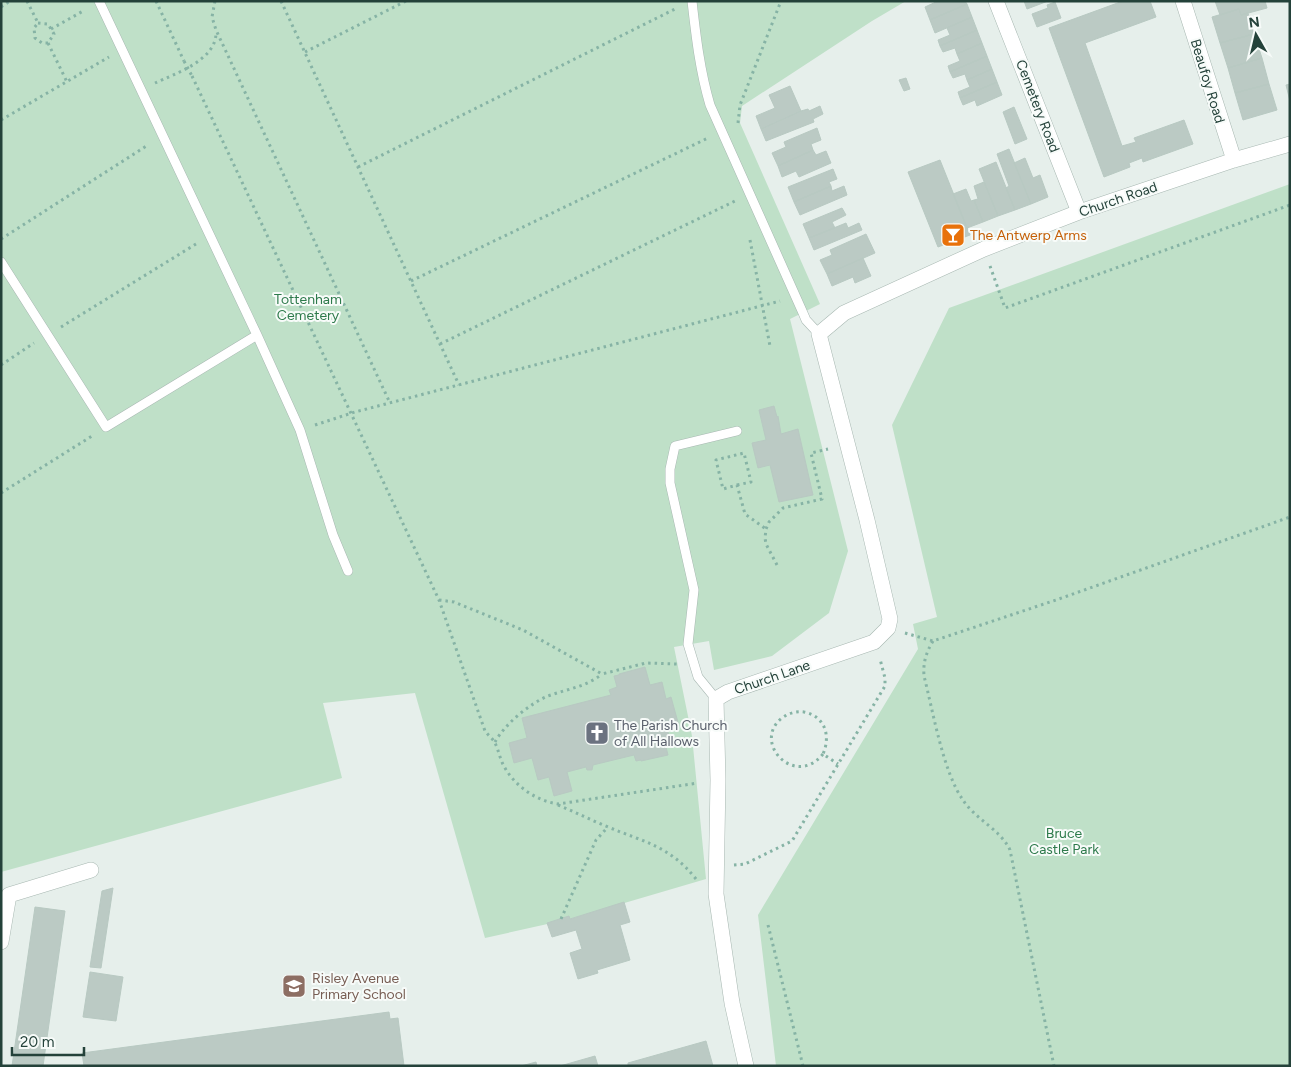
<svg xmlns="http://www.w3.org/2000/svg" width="1291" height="1067" font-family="Figtree,sans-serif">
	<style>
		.green { fill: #bfe0c8 }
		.building { fill: #bbcac4; stroke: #b8c9c2 }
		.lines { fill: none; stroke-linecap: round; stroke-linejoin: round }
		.lane-casing { stroke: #a8b8b2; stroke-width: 10 }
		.street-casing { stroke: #a8b8b2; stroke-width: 16 }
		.path { stroke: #86b3a5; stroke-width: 3; stroke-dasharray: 2.5 4; stroke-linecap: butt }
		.lane { stroke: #fff; stroke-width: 9 }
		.street { stroke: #fff; stroke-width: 15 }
		.path-bridge { stroke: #86b3a5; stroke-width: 3; stroke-dasharray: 2.5 4; stroke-linecap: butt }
		.labels { text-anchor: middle; stroke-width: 4; stroke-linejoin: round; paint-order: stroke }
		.street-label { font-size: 14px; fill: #24423a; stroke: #f7fbf9 }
		.food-label { font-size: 14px; fill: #c56008; stroke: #f7fbf9; text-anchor: start }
		.park-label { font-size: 14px; fill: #2d7a4b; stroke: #f7fbf9 }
		.worship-label { font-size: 14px; fill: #5b616d; stroke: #f7fbf9; text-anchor: start }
		.education-label { font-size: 14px; fill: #785e54; stroke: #f7fbf9; text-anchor: start }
	</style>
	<rect width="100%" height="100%" fill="#e6efeb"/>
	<path class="green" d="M1,1H906L872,21L742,106L740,123L820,304L790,319L848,551L829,613L772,656L714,670L709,641L674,647L692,736L706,879L570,919L485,938L415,693L323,703L342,778L1,872Z
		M1290,184V1066H776L758,915L918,649L913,624L937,617L892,425L949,308Z"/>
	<path class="building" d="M938,1H965L967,4L930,20L925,7Z
		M1024,1H1048L1027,9Z
		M1123,1H1150L1156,17L1085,43L1122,146L1136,142L1134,138L1184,120L1193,144L1143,162L1142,158L1129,163L1130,167L1104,177L1049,28Z
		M1215,1H1265L1267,8L1241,15L1239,9L1220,15Z
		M1055,2L1061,18L1037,27L1032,14L1048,8L1047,5Z
		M967,4L972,17L935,33L930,20Z
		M1239,9L1241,15L1248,13L1254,34L1220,43L1212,17Z
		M972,17L977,30L940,46L938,40L950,35L947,28Z
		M977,30L982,43L957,54L955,48L943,52L940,46Z
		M1254,34L1262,58L1228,68L1220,43Z
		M982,43L987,56L950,72L948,66L960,61L957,54Z
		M987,56L992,69L967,80L965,74L953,78L950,72Z
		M1262,58L1269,84L1235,93L1228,68Z
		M992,69L997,82L960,98L958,92L970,87L967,80Z
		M906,78L910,89L904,91L899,80Z
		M997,82L1002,95L977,106L975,100L963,105L960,98Z
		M1269,84L1277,110L1243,120L1235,93Z
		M1290,84V101L1286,85Z
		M790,86L801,111L761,129L756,116L775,108L769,95Z
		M820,106L823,114L813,119L814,122L766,141L761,129L801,111L808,109L809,111Z
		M1014,107L1027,139L1015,144L1003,112Z
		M817,128L821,140L811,144L813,150L778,166L772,153L786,147L784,142Z
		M1009,149L1031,204L1015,210L1006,188L1009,186L997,154Z
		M813,150L816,155L826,151L831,163L799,177L796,171L782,177L778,166Z
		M1025,158L1033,178L1040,175L1048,197L1031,204L1014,163Z
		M940,160L970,235L938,247L908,172Z
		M996,162L1015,210L998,216L979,169Z
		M833,169L837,179L829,182L831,186L794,202L788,187Z
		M984,182L998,216L983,222L974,200L978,199L974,186Z
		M831,186L832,191L844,186L847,195L800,215L794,202Z
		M966,189L971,201L974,200L983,222L967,228L953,194Z
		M842,208L846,215L832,222L835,228L809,238L803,224Z
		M846,223L848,228L859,223L862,230L814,250L809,238Z
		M866,234L875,253L827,274L820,260L832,255L830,250Z
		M863,258L871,276L855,283L853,277L832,286L827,274Z
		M774,406L777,417L778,416L781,434L798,429L813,495L779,502L770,465L758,468L752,443L766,440L759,410Z
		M645,667L650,685L662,682L666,699L671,697L679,726L667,729L672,745L666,747L668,755L641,761V760L636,761L634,755L593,765L592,770H587L586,767L567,772L572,791L554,796L549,777L538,780L532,758L514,763L509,743L527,738L522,718L611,695L609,690L617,687L614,676L619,675V674Z
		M113,888L101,968L90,967L102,891Z
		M624,902L630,922L620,925L630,960L597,970L598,973L578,979L570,953L582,949L576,930L552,937L547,923L569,916L570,919Z
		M35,907L65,911L43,1066H12Z
		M90,972L123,977L116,1021L83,1017Z
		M389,1012L390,1019L398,1018L404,1066H84L82,1053Z
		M706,1041L713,1066H628V1063Z
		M595,1056L598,1066H560Z
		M536,1062L537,1066H521Z"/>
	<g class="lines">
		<g class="lane-casing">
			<path id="lane" d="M99,1L257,335L300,430L333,535L348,571
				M692,1C696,37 700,71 710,105L803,313L806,320L819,334
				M1,262L106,427L257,335
				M716,699L698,677L688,644L694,590L670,483V469L675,446L737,431"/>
		</g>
		<g class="street-casing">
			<path id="street" d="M996,1L1079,212
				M1183,1L1234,160
				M1,942L9,895L91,870
				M746,1066L732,1003L716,894L718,780L716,699L728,692L874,642L888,628L890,619L867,520L819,334L844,313L984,249L1079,212L1234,160L1290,144"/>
		</g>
		<path class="path" d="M27,1L38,23
			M156,1L184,61
			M215,1L212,17L216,30L390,403
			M281,1L459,385
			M1,7L10,1
			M38,23L48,24L54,34L48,43H42L35,38L34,28Z
			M51,29L85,10
			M48,43L67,82
			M305,52L406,1
			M192,76L439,600L485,731C488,735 493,739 495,743C499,751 500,760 505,768C516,787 537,801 558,804L698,783
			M155,83C175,74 216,60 216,33
			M1,120L109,57
			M738,123L740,105L781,1
			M358,167L677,8
			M1,239L148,145
			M750,240L770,346
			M990,266L1005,308L1290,205
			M411,281L708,138
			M61,327L196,244
			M440,344L735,201
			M1,365L34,343
			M315,425L355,412L780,301
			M737,485L751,482L744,453L716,460L723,489L737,485L745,514L766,529
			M1,493L92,436
			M777,565L766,544L765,538L766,529L769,522L783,508L822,499L811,453L828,449
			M439,600L454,602L523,630L602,674L646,663L677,664
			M905,633L933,641L1056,600L1290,517
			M933,641C926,653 923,662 924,676C933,711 943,772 963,800C975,819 1001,830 1010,850L1054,1066
			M495,742C505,724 529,704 548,696C567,689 586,687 602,674
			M823,754C795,789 751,742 782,718C789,713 796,711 804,712C825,716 831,736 823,754L838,764
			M558,805C575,812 591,820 608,827C644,842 670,846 696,879
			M734,865L745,864L792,841L885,686V678L880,659
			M561,919L596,840L608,827
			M768,925L803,1066"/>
		<use href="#lane" class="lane"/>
		<use href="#street" class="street"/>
		<path class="path-bridge" d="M184,61L192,76"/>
	</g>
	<defs>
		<g id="bar-square" transform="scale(1.25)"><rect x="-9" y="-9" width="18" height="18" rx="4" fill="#e8710a" stroke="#f7fbf9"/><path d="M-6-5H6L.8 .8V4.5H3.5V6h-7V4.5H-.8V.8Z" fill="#fff"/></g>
		<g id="church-square" transform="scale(1.25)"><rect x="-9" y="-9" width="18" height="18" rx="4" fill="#6b7280" stroke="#f7fbf9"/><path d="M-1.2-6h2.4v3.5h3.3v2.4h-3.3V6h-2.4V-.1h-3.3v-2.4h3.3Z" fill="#fff"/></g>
		<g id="school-square" transform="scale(1.25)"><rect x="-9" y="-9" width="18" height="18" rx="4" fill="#8d6e63" stroke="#f7fbf9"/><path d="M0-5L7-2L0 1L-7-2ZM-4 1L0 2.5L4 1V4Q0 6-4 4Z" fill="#fff"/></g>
	</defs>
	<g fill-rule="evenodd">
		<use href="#bar-square" x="953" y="235"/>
		<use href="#church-square" x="597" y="733"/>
		<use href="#school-square" x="294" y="986"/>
	</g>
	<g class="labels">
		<g class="street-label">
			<text transform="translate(1208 81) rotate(73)" y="5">Beaufoy Road</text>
			<text transform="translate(1038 106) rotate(69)" y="5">Cemetery Road</text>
			<text transform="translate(1118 199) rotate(-19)" y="5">Church Road</text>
			<text transform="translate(772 677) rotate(-19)" y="5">Church Lane</text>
		</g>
		<g class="food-label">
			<text x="970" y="240">The Antwerp Arms</text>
		</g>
		<g class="park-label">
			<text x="308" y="304">Tottenham<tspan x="308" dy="16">Cemetery</tspan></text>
			<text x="1064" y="838">Bruce<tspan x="1064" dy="16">Castle Park</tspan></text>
		</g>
		<g class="worship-label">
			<text x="614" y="730">The Parish Church<tspan x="614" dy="16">of All Hallows</tspan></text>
		</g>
		<g class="education-label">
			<text x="312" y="983">Risley Avenue<tspan x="312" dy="16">Primary School</tspan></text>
		</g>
	</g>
	<rect width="1291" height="1067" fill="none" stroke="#24423a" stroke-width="5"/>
	<g transform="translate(1256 35) rotate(352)" stroke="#f7fbf9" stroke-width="4" paint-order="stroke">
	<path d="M0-4L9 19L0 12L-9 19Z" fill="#24423a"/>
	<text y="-8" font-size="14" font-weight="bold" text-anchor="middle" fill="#24423a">N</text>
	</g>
	<path d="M12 1047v8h72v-8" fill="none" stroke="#24423a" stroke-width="2.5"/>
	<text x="20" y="1047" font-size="15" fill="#24423a" stroke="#f7fbf9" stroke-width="4" paint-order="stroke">20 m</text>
</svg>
